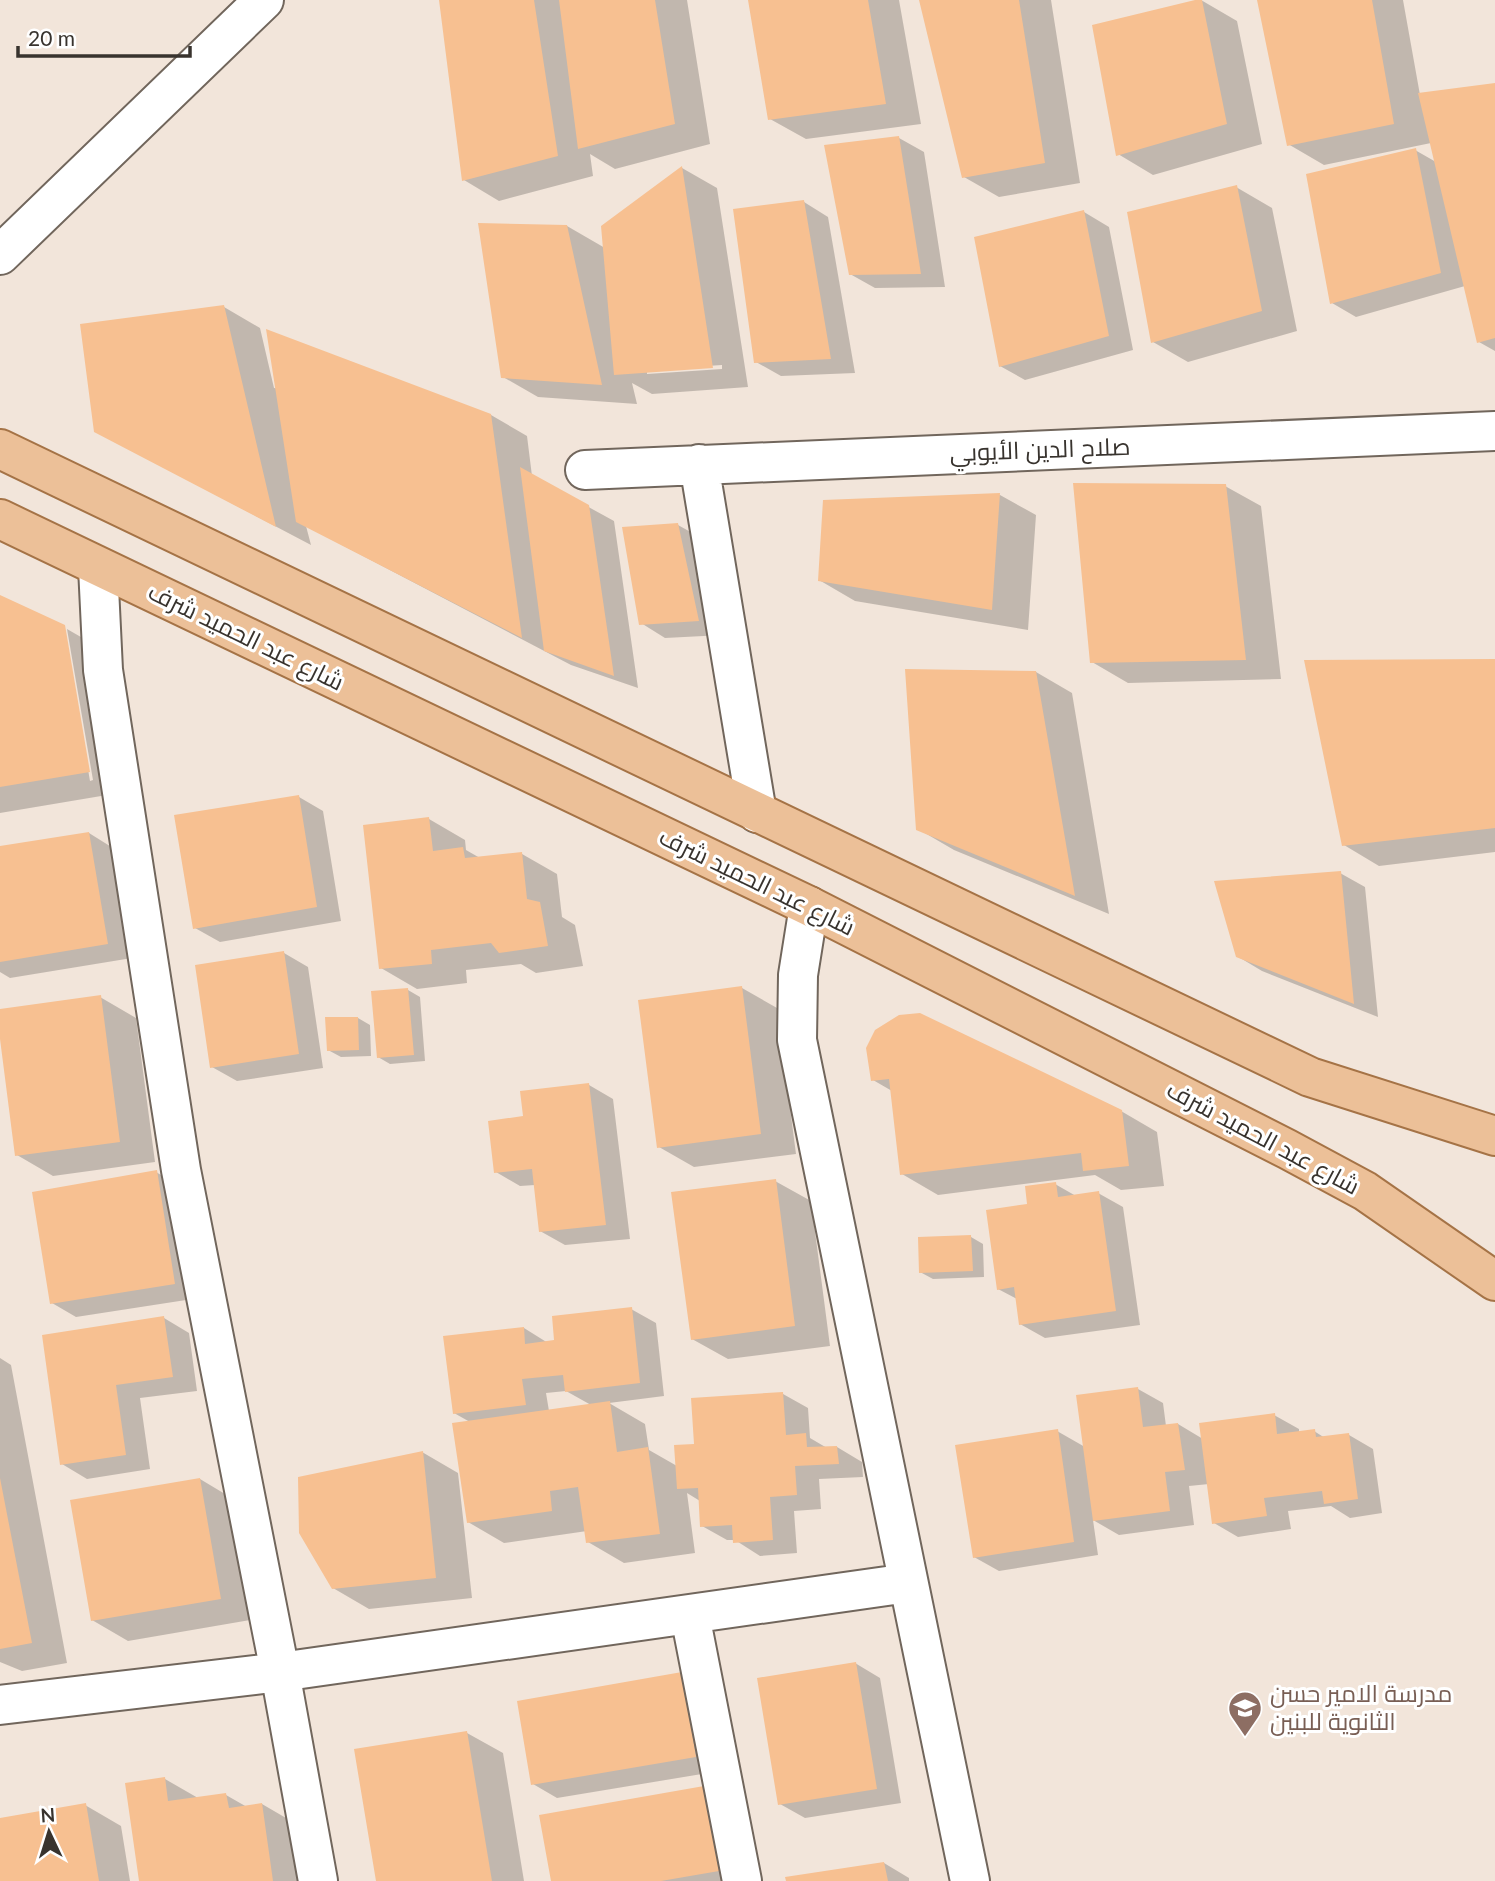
<svg xmlns="http://www.w3.org/2000/svg" width="1495" height="1881" font-family="Lato,Cairo,sans-serif">
	<style>
		.shadow { fill: #0003; fill-rule: evenodd }
		.building { fill: #f7c091 }
		.lines { fill: none; stroke-linecap: round; stroke-linejoin: round }
		.minor-casing { stroke: #71665c; stroke-width: 42 }
		.major-casing { stroke: #a57346; stroke-width: 42 }
		.minor { stroke: #fff; stroke-width: 38 }
		.major { stroke: #ecc098; stroke-width: 38 }
		.labels { text-anchor: middle; stroke-width: 6; stroke-linejoin: round; paint-order: stroke }
		.street-label { font-size: 24px; fill: #38332e; stroke: #fff }
		.education-label { font-size: 24px; fill: #785e54; stroke: #fff; text-anchor: start }
	</style>
	<rect width="100%" height="100%" fill="#f2e5da"/>
	<path class="shadow" d="M440,0H687L710,144L615,169L590,154L593,176L499,201L464,180Z
		M749,0H899L921,124L806,139L770,119Z
		M921,0H1051L1080,183L999,197L964,177Z
		M1201,0L1237,21L1262,144L1153,175L1118,154Z
		M1259,0H1403L1420,95L1495,84V351L1479,342L1465,286L1356,317L1332,303L1415,150L1436,162L1431,143L1324,165L1288,144Z
		M899,138L924,152L945,287L875,288L850,274Z
		M682,168L717,188L748,387L652,394L632,383L637,404L538,397L503,377L567,226L605,248ZM722,365V369L647,374V370Z
		M1236,187L1272,208L1297,331L1188,362L1153,342Z
		M804,202L828,217L855,373L781,376L756,362Z
		M1084,212L1109,227L1133,350L1025,380L1000,366Z
		M224,307L260,328L274,388L491,415L527,436L532,476L614,521L638,688L571,665L306,526L311,545L95,431Z
		M1225,486L1261,506L1281,679L1128,683L1092,662Z
		M1000,495L1036,515L1028,630L855,601L819,580L825,501Z
		M678,525L703,539L723,635L665,638L641,623Z
		M0,596L65,628H64L90,781L93,780L67,629L100,648L125,792L0,813Z
		M1495,661V852L1379,866L1344,845Z
		M1036,672L1072,693L1109,914L954,850L918,829Z
		M299,797L323,811L341,921L220,942L195,928Z
		M429,819L465,840L466,850L480,858L522,854L557,874L562,917L575,925L583,966L536,973L521,964L466,970L467,983L417,989L381,968Z
		M89,833L113,848L132,958L10,978L0,972V848Z
		M1340,873L1365,887L1378,1017L1262,971L1237,956Z
		M284,953L308,967L323,1068L237,1081L212,1067Z
		M742,988L777,1008L796,1154L694,1167L659,1147Z
		M408,990L420,997L425,1061L390,1064L378,1057Z
		M100,997L136,1018L155,1162L53,1176L17,1155L0,1011Z
		M358,1018L370,1025L371,1056L341,1057L328,1050Z
		M868,1048L1121,1111L1157,1132L1164,1186L1121,1190L1095,1175L938,1195L902,1174L892,1091L873,1080Z
		M589,1085L613,1099L630,1239L565,1245L540,1231L535,1185L520,1186L496,1172L525,1118Z
		M156,1172L181,1187L199,1298L76,1317L52,1303Z
		M775,1181L811,1201L830,1346L728,1359L692,1339Z
		M1055,1184L1076,1196L1098,1193L1123,1207L1140,1325L1045,1338L1020,1324L1017,1299L998,1289L1028,1206Z
		M971,1237L983,1244L984,1277L933,1279L920,1272Z
		M631,1309L656,1323L664,1396L609,1403L645,1424L649,1450L677,1466L696,1446L783,1394L808,1408L810,1438L827,1448L837,1447L862,1462L863,1477L819,1479L821,1509L794,1511L797,1553L760,1556L735,1540H727L702,1526L700,1501L687,1493L695,1553L624,1563L588,1542L587,1531L504,1543L468,1522L470,1422L454,1413L524,1328L548,1343ZM566,1391L591,1405L549,1411L546,1393Z
		M164,1318L189,1333L197,1391L140,1398L150,1469L87,1479L62,1464L44,1336Z
		M0,1358L11,1365L67,1663L22,1671L0,1662Z
		M1138,1389L1163,1403L1166,1426L1178,1424L1203,1439L1274,1415L1299,1429V1433L1314,1431L1325,1438L1349,1435L1373,1449L1382,1513L1350,1518L1331,1506L1288,1511L1291,1529L1238,1537L1214,1523L1209,1484L1189,1486L1194,1525L1119,1535L1093,1520L1098,1555L999,1571L974,1557L1057,1431L1085,1447Z
		M422,1452L458,1473L472,1598L369,1609L333,1588Z
		M200,1479L235,1500L256,1619L128,1641L92,1620Z
		M855,1663L880,1678L901,1803L805,1818L780,1804Z
		M682,1674L720,1771L557,1798L533,1784Z
		M467,1733L503,1753L524,1881H378Z
		M165,1779L198,1798L226,1795L247,1807L262,1804L298,1825L305,1881H141Z
		M704,1788L742,1881H552Z
		M85,1805L121,1826L130,1881H0V1820Z
		M884,1863L909,1878V1881H787Z"/>
	<path class="building" d="M439,0H534L558,156L462,181Z
		M559,0H655L675,124L578,149Z
		M748,0H868L886,104L768,120Z
		M919,0H1019L1045,163L962,178Z
		M1195,0H1202L1227,124L1116,156L1092,25Z
		M1257,0H1372L1394,124L1287,146Z
		M1495,83V338L1477,343L1418,93Z
		M899,136L921,274L849,275L824,145Z
		M1416,148L1441,273L1330,304L1306,174Z
		M682,166L713,368L614,375L601,226Z
		M1237,185L1262,311L1151,343L1127,212Z
		M804,200L831,359L754,363L733,209Z
		M1084,210L1109,336L999,367L974,237Z
		M478,223L567,225L602,385L501,378Z
		M224,305L276,527L94,432L80,324Z
		M266,329L491,414L522,638L296,522Z
		M520,467L589,505L614,676L544,651Z
		M1073,483L1226,484L1246,660L1090,663Z
		M1000,493L992,610L818,581L823,500Z
		M678,523L699,621L639,625L622,527Z
		M0,595L65,625L90,772L0,787Z
		M1495,659V828L1342,846L1304,660Z
		M905,669L1036,671L1075,896L916,830Z
		M299,795L317,907L193,929L174,815Z
		M429,817L433,851L463,847L465,858L522,852L527,899L540,902L548,946L499,953L491,943L431,950L432,964L379,969L363,825Z
		M89,832L108,944L0,962V846Z
		M1341,871L1354,1004L1236,957L1214,881Z
		M284,951L299,1054L210,1068L195,965Z
		M742,986L761,1134L657,1148L638,1000Z
		M408,988L414,1055L377,1058L371,991Z
		M101,995L120,1142L15,1156L0,1039V1009Z
		M920,1013L1122,1110L1129,1166L1083,1171L1081,1153L900,1175L889,1079L871,1081L866,1048L875,1030L899,1015Z
		M325,1017H358L359,1050L327,1051Z
		M589,1083L606,1225L539,1232L532,1169L494,1173L488,1121L523,1116L520,1091Z
		M157,1170L175,1284L50,1304L32,1192Z
		M776,1179L795,1326L691,1340L671,1192Z
		M1056,1182L1058,1197L1099,1191L1116,1311L1019,1325L1014,1287L997,1290L986,1210L1027,1204L1025,1186Z
		M971,1235L973,1271L919,1273L918,1237Z
		M632,1307L640,1383L565,1392L563,1375L522,1379L526,1405L453,1414L443,1336L524,1327L525,1344L554,1340L552,1316Z
		M164,1316L173,1377L116,1385L126,1455L60,1465L42,1335Z
		M1138,1387L1143,1427L1178,1423L1185,1470L1165,1472L1170,1511L1093,1521L1076,1395Z
		M783,1392L786,1435L806,1433L807,1447L837,1446L839,1464L795,1466L797,1495L770,1497L773,1540L733,1543L732,1525L700,1527L698,1488L677,1489L674,1445L694,1444L691,1398Z
		M610,1401L617,1452L648,1447L660,1534L586,1543L578,1487L550,1491L552,1511L467,1523L452,1423Z
		M1275,1413L1277,1434L1315,1429L1316,1437L1349,1433L1358,1499L1324,1504L1322,1491L1264,1498L1267,1516L1212,1524L1199,1423Z
		M1058,1429L1074,1542L973,1558L955,1445Z
		M423,1451L436,1578L332,1589L299,1533L298,1477Z
		M0,1478L32,1643L0,1649Z
		M200,1478L221,1599L91,1621L70,1500Z
		M856,1662L877,1789L778,1805L757,1678Z
		M682,1672L696,1757L531,1785L517,1701Z
		M467,1731L492,1881H376L354,1749Z
		M165,1777L168,1801L226,1793L229,1808L262,1803L273,1881H139L125,1783Z
		M704,1786L719,1871L661,1881H551L539,1815Z
		M86,1803L99,1881H0V1818Z
		M884,1862L888,1881H786L785,1877Z"/>
	<g class="lines">
		<g class="minor-casing">
			<path id="minor" d="M0,255L264,0
				M699,464L757,813
				M585,470L1495,431
				M98,567L103,670L181,1170L280,1672L318,1881
				M809,906L798,975L797,1040L970,1881
				M690,1615L742,1881
				M0,1705L280,1672L908,1583"/>
		</g>
		<g class="major-casing">
			<path id="major" d="M0,449L1310,1077L1495,1136
				M0,519L809,906L1287,1149L1365,1191L1495,1281"/>
		</g>
		<use href="#minor" class="minor"/>
		<use href="#major" class="major"/>
	</g>
	<defs>
		<g id="school-pin" transform="scale(1.75)"><path d="M0 17L-7.5 6A9.5 9.5 0 1 1 7.5 6Z" fill="#8d6e63" stroke="#fff"/><path d="M0-5L7-2L0 1L-7-2ZM-4 1L0 2.5L4 1V4Q0 6-4 4Z" fill="#fff"/></g>
	</defs>
	<g fill-rule="evenodd">
		<use href="#school-pin" x="1245" y="1708"/>
	</g>
	<g class="labels">
		<g class="street-label">
			<text transform="translate(1040 450) rotate(-2)" y="8">صلاح الدين الأيوبي</text>
			<text transform="translate(246 637) rotate(26)" y="8">شارع عبد الحميد شرف</text>
			<text transform="translate(757 882) rotate(26)" y="8">شارع عبد الحميد شرف</text>
			<text transform="translate(1263 1138) rotate(28)" y="8">شارع عبد الحميد شرف</text>
		</g>
		<g class="education-label">
			<text x="1270" y="1702">مدرسة الامير حسن<tspan x="1270" dy="28">الثانوية للبنين</tspan></text>
		</g>
	</g>
	<g transform="translate(49 1832) rotate(356)" stroke="#ffffff" stroke-width="5" paint-order="stroke">
	<path d="M0-5L12 26L0 18L-12 26Z" fill="#38332e"/>
	<text y="-10" font-size="19" font-weight="bold" text-anchor="middle" fill="#38332e">N</text>
	</g>
	<path d="M18 46v10h172v-10" fill="none" stroke="#38332e" stroke-width="3.5"/>
	<text x="28" y="46" font-size="21" fill="#38332e" stroke="#ffffff" stroke-width="5" paint-order="stroke">20 m</text>
</svg>
